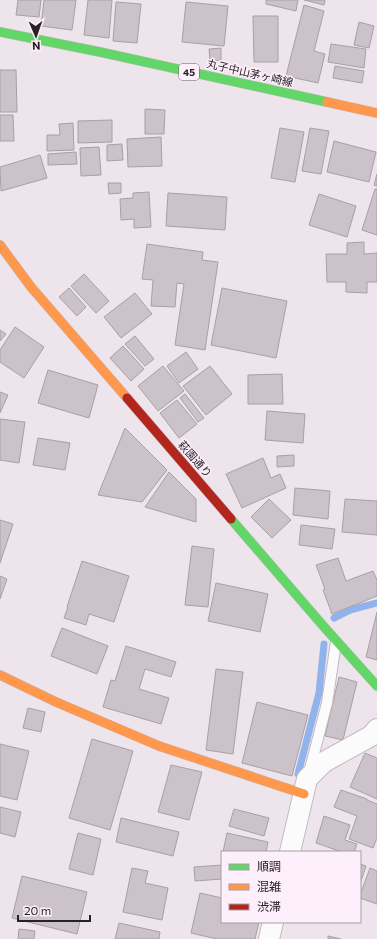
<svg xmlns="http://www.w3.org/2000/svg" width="377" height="939" font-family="Commissioner,'Noto Sans JP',sans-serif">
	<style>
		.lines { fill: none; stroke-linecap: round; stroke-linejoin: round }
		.stream { stroke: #90b3eb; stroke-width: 7 }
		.building { fill: #cbc3c9; stroke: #a8a0a6 }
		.lane-casing { stroke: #c2bbc1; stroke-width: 12 }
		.street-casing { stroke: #c2bbc1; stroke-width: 22 }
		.fast-casing { stroke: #c2bbc1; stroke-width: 10 }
		.slow-casing { stroke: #c2bbc1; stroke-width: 10 }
		.jam-casing { stroke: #c2bbc1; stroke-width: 10 }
		.lane { stroke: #fcfbfc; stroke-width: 10 }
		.street { stroke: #fcfbfc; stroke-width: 20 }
		.fast { stroke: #63d668; stroke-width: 9 }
		.slow { stroke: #ff974d; stroke-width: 9 }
		.jam { stroke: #b3261e; stroke-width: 9 }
		.labels { text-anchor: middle; stroke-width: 3; stroke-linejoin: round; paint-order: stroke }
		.shield { fill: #fdeffb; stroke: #686067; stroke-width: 1 }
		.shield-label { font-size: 10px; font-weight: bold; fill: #282227 }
		.street-label { font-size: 11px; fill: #282227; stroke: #fdeffb }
	</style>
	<rect width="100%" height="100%" fill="#eee4ec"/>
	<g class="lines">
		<path class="stream" d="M334,618L350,610L377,603
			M298,774L319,693L324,644"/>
	</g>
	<path class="building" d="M18,0H41L39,17L16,15Z
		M44,0H76L72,30L41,26Z
		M88,0H112L109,38L84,35Z
		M266,0H298L296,11L266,4Z
		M304,0H325L324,5Z
		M116,2L141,4L137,43L113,41Z
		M186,2L228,6L224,46L182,42Z
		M304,5L324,11L314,51L325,54L318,83L286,76Z
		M253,16H278V62H254Z
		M359,22L374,26L369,48L354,45Z
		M331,44L366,49L364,68L328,62Z
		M221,48V60L210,61L209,49Z
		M335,66L364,71L362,83L333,78Z
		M0,70H16L17,112H0Z
		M145,109L165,110L164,134H145Z
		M0,115H13L14,141H0Z
		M112,120V142L78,143V121Z
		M73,123L74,150L47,151V135H60L59,124Z
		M280,128L304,132L295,182L271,178Z
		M310,128L329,131L321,174L302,171Z
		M161,137L162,166L128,167L127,139Z
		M334,141L376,152L369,182L327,172Z
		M122,144L123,160L107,161V145Z
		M99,147L101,175L81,176L80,148Z
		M76,152L77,164L48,165V154Z
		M40,155L47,178L1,191L0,167Z
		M377,174V186L374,185Z
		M108,183H121V193L109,194Z
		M375,189H377V235L362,230Z
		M149,192L151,227L134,228V219L121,220L120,199L133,198V193Z
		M168,193L227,197L225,230L166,226Z
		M319,194L356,206L347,237L309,225Z
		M364,242V254L377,253V282H367V293L346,292V282H327L326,254H347V243Z
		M147,244L203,252L202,260L218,262L205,350L175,345L184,284L177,283L175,307L151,306L153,280L142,279Z
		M84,274L109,301L96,313L71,286Z
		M69,288L86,307L77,316L59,297Z
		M222,288L287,301L276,358L211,345Z
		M135,293L152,314L121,338L104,317Z
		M15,327L44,347L24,378L0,362V350Z
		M0,330L6,334L0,341Z
		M135,336L154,359L145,366L125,344Z
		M123,346L144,369L131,381L110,358Z
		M186,352L198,369L179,383L167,366Z
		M163,366L184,391L158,411L138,386Z
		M210,366L232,394L206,415L183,386Z
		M48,370L98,385L89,418L38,403Z
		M282,374L283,404H248V375Z
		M0,392L8,395L0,413Z
		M185,394L204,418L198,422L180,398Z
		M177,400L197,424L179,438L160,413Z
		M267,411L305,414L303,443L265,440Z
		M0,419L25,422L19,463L0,460Z
		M125,428L167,470L142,502L98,495Z
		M38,438L70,443L65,470L33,465Z
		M294,455V466L277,467V456Z
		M263,458L271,478L280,474L286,488L242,508L226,474Z
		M169,472L196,499V522L145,507Z
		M295,488L330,491L328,519L293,515Z
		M269,499L291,520L272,538L251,517Z
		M345,499L377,501V535L342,532Z
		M0,520L13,524L0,563Z
		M301,525L335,529L332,549L299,545Z
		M192,546L214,549L208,607L185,605Z
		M338,558L346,581L373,571L377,580V596L332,614L323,590L325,589L316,565Z
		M82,561L129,576L114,622L89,614L86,625L64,618L68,607H67Z
		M0,576L7,579L0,599Z
		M216,583L268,594L260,632L208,621Z
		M377,612V660L366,657Z
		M62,628L108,646L97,674L51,656Z
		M126,646L176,662L171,677L145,669L139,689L169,698L161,724L103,707L111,680L115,681Z
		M216,669L243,672L233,754L206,750Z
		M339,677L357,682L343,740L325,736Z
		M257,702L308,715L292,776L242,763Z
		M28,708L45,712L41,732L23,728Z
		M92,739L133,751L110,830L69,818Z
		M0,744L29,751L17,800L0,796Z
		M365,753L377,758V799L350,787Z
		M171,765L202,772L189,820L158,812Z
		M341,790L367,799V800L377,804V838L373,848L349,839L357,816L334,807Z
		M0,807L21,812L15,837L0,833Z
		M234,809L269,818L264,836L229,826Z
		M324,816L350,825L345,840L357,844L354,852H342L316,843Z
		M121,818L179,832L173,856L116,842Z
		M78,833L101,839L93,875L69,869Z
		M227,833L268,842L266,852H223Z
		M360,864L366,866L360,884Z
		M222,865V879L195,881L194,867Z
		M132,868L148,871L145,883L168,888L162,920L123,912Z
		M370,868L377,871V904L360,898V895Z
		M22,876L87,892L77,934L12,918Z
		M200,893L222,898V922H259L255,939H217L191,933Z
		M119,923L160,932L159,939H115Z
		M19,929L35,931L34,939H18Z
		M328,936L341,939H328Z"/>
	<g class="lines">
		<g class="lane-casing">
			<path id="lane" d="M309,773L327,703L336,642"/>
		</g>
		<g class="street-casing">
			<path id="street" d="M290,852L307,779L324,762L371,736L377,729
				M269,939L273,922"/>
		</g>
		<g class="fast-casing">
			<path id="fast" d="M0,32L100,52L327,102
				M231,519L325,628L377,686"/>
		</g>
		<g class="slow-casing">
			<path id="slow" d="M327,102L377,113
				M0,245L31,287L127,398
				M0,675L56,702L159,746L304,794"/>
		</g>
		<g class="jam-casing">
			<path id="jam" d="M127,398L231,519"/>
		</g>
		<use href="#lane" class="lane"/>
		<use href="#street" class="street"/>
		<use href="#fast" class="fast"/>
		<use href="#slow" class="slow"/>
		<use href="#jam" class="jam"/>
	</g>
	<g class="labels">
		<rect class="shield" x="179" y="64" width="20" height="16" rx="3"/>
		<g class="shield-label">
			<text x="189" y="76">45</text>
		</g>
		<g class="street-label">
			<text transform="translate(250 73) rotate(13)" y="4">丸子中山茅ヶ崎線</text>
			<text transform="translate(195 459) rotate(49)" y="4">萩園通り</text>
		</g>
	</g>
	<rect x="221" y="851" width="140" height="72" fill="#fdeffb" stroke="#a89da6"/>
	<rect x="229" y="864" width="20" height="6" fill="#63d668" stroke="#a89da6"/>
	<text x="257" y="871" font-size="12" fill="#282227">順調</text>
	<rect x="229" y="884" width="20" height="6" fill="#ff974d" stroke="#a89da6"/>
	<text x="257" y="891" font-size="12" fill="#282227">混雑</text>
	<rect x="229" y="904" width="20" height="6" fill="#b3261e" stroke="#a89da6"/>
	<text x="257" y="911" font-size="12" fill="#282227">渋滞</text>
	<g transform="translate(36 36) rotate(178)" stroke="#fdeffb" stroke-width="3" paint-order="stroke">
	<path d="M0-3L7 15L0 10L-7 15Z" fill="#282227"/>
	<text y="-6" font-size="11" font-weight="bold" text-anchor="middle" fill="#282227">N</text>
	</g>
	<path d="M18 915v6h72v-6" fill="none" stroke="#282227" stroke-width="2"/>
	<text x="24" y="915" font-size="12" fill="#282227" stroke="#fdeffb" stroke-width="3" paint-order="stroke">20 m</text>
</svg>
